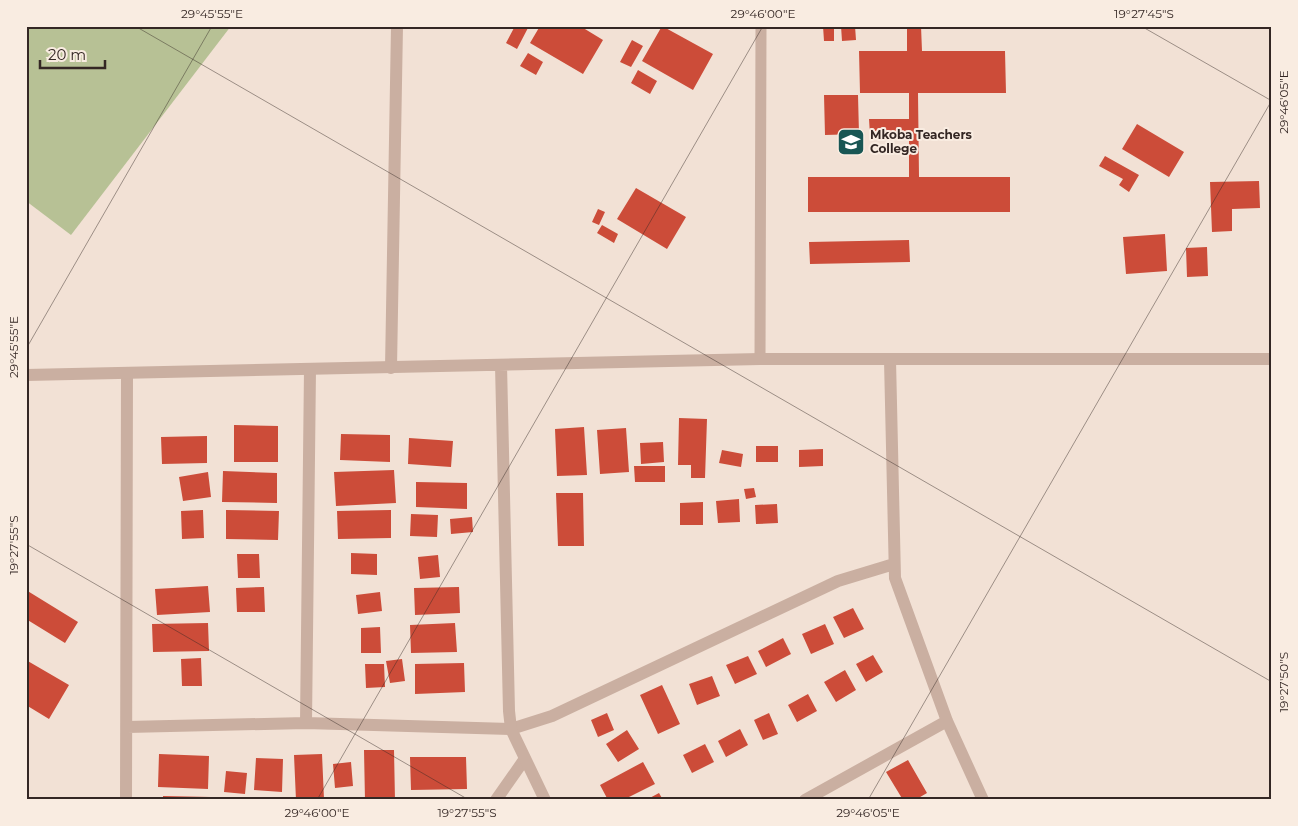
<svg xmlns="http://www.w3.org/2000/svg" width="1298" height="826" font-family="Montserrat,sans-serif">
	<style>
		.green { fill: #b7c195 }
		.building { fill: #cc4c39 }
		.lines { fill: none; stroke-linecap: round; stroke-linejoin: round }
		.service { stroke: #caafa1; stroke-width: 11 }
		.minor { stroke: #caafa1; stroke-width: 12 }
		.tertiary { stroke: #caafa1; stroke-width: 12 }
		.ticks { fill: none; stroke: #342724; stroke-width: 1; stroke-opacity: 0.45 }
		.labels { text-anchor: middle; stroke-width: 4; stroke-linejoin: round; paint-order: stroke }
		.poi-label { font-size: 12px; font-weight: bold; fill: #342724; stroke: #f9ece1; text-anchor: start }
		.neatline { fill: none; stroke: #342724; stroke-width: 2 }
		.ticks-label { font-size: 12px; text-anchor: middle; fill: #342724 }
	</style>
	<rect width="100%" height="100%" fill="#f2e1d5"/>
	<path class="green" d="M26,26H231L71,235L26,201Z"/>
	<path class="building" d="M515,26H529L517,49L506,43Z
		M540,26H580L603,40L583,74L530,43Z
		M662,26L713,54L693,90L642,61Z
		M823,26H834V41H824Z
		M841,26H855L856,40L842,41Z
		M907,26H921L922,51H1005L1006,93H918L919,177H1010V212H808V177H909V135H870L869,119H909V93H860L859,51H907Z
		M632,40L643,46L631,67L620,62Z
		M528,53L543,62L536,75L520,66Z
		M638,70L657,81L650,94L631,83Z
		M824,95H858L859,134L825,135Z
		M1137,124L1184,152L1169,177L1122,149Z
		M1105,156L1139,175L1129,192L1119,185L1123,179L1099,166Z
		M1259,181L1260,208L1232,209V231L1212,232L1210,182Z
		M636,188L686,217L667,249L617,219Z
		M598,209L605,212L599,225L592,222Z
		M602,225L618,234L614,243L597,233Z
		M1165,234L1167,271L1126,274L1123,237Z
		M909,240L910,262L810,264L809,242Z
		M1207,247L1208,276L1187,277L1186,248Z
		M679,418L707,419L705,478H691V465H678Z
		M234,425L278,426V462H234Z
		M584,427L587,475L557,476L555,429Z
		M626,428L629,472L600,474L597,430Z
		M341,434L390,435V462L340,460Z
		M207,436V463L162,464L161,437Z
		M409,438L453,441L451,467L408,464Z
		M663,442L664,462L641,464L640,443Z
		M756,446H778V462H756Z
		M823,449V466L799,467V450Z
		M722,450L743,454L741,467L719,463Z
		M634,466H665V482H635Z
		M394,470L396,503L336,506L334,472Z
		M223,471L277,473V503L222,502Z
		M208,472L211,497L183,501L179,477Z
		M416,482L467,483V509L416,507Z
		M754,488L756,497L746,499L744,489Z
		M556,493H583L584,546H558Z
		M739,499L740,522L718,523L716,501Z
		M703,502V525H680V503Z
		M777,504L778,523L756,524L755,505Z
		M203,510L204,538L182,539L181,511Z
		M226,510L279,511L278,540L226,539Z
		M391,510V538L338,539L337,511Z
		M411,514L438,515L437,537L410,536Z
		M472,517L473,532L451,534L450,519Z
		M351,553L377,554V575L351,574Z
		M237,554H259L260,578H238Z
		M438,555L440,577L420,579L418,557Z
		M208,586L210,612L157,615L155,589Z
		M264,587L265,612H237L236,588Z
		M459,587L460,613L415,615L414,588Z
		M26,590L78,622L65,643L26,619Z
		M380,592L382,611L358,614L356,595Z
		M853,608L864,629L844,638L833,617Z
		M208,623L209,651L153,652L152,624Z
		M455,623L457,652L411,653L410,625Z
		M825,624L834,644L811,654L802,634Z
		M380,627L381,653H361V628Z
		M783,638L791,654L766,667L758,651Z
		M873,655L883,672L866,682L856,664Z
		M748,656L757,674L735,684L726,665Z
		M201,658L202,686H182L181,659Z
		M402,659L405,681L390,683L386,661Z
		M26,660L69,685L49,719L26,705Z
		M464,663L465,692L415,694V664Z
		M365,664H384L385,687L366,688Z
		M845,670L856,690L836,702L824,682Z
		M712,676L720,696L697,705L689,684Z
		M662,685L680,724L658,734L640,695Z
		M808,694L817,711L797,722L788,705Z
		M607,713L614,730L598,737L591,720Z
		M769,713L778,734L763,740L754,720Z
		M740,729L748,745L726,757L718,741Z
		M627,730L639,749L618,762L606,744Z
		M705,744L714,762L692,773L683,755Z
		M364,750H394L395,800H365Z
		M159,754L209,756L208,789L158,787Z
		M322,754L324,799L296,800L294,755Z
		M410,757H466L467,789L411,790Z
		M256,758L283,759L282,792L254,790Z
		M908,760L927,793L915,800H903L886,772Z
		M351,762L353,786L335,788L333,764Z
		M643,762L655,784L623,800H608L600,785Z
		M226,771L247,773L245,794L224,792Z
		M659,793L663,800H646Z
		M163,796L211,797V800H163Z"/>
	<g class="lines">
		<path class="service" d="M760,359L761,26"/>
		<path class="minor" d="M890,360L895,578L947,721L983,800
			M391,368L397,26
			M306,723L310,369
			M127,727L306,723L511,729L552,716L838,581L894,564
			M126,800L127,374
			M496,800L524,760
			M805,800L947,721"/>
		<path class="tertiary" d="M501,365L509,711L511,729L545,800
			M26,375L760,359H1272"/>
	</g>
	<path class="ticks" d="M135,26L1272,682M1141,26L1272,101M26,349L212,26M26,544L469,800M317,800L763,26M868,800L1272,100"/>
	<defs>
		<g id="university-square" transform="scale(1.4375)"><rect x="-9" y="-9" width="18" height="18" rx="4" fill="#185654" stroke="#f9ece1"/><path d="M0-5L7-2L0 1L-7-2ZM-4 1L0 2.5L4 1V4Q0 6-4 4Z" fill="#fff"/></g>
	</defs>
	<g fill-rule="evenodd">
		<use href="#university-square" x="851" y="142"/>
	</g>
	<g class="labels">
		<g class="poi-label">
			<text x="870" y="139">Mkoba Teachers<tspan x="870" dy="14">College</tspan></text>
		</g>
	</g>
	<rect width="1298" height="826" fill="none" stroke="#f9ece1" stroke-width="55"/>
	<path d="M40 60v8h65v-8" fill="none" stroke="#342724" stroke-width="2.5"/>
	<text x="48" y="60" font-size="15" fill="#342724" stroke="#f9ece1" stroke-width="4" paint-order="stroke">20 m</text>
	<rect x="28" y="28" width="1242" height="770" class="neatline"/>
	<g class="ticks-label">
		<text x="212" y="18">29°45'55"E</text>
		<text x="763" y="18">29°46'00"E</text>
		<text x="1144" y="18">19°27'45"S</text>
		<text transform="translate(1284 102) rotate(-90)" y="4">29°46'05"E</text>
		<text transform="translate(14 347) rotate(-90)" y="4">29°45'55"E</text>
		<text transform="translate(14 545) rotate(-90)" y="4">19°27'55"S</text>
		<text transform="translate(1284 682) rotate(-90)" y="4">19°27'50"S</text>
		<text x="317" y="817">29°46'00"E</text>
		<text x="467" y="817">19°27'55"S</text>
		<text x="868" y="817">29°46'05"E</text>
	</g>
</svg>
